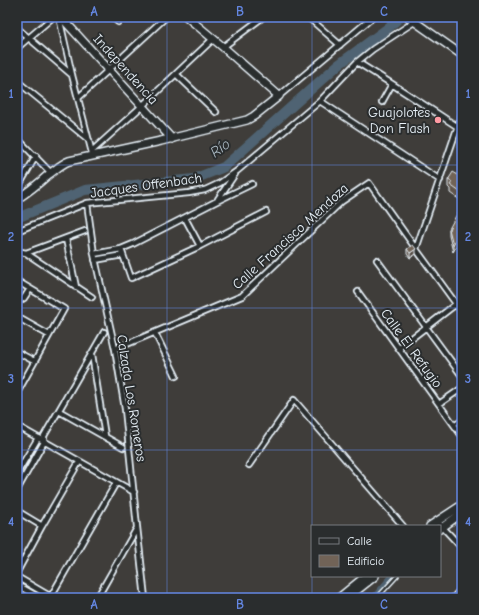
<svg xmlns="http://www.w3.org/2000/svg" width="479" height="615" font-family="'Comic Neue',sans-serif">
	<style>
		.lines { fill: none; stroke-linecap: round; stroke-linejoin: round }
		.canal { stroke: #4f6473; stroke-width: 5.5 }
		.river { stroke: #4f6473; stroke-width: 10 }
		.lane-casing { stroke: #e8f1f8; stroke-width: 5.5 }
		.street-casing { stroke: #e8f1f8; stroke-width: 8 }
		.secondary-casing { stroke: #e8f1f8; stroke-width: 10 }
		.lane { stroke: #2a2d2e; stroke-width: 2.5 }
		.street { stroke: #2a2d2e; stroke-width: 4.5 }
		.secondary { stroke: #2a2d2e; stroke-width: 7 }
		.wall { fill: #61554b; stroke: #e8f1f8 }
		.shaded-wall { fill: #4f453d; stroke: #e8f1f8 }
		.building { fill: #716357; stroke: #e8f1f8 }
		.grid { fill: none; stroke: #6487e3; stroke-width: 1; stroke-opacity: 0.55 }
		.poi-dot { fill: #ff9aa2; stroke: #2a2d2e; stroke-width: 1.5 }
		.labels { text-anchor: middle; stroke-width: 4; stroke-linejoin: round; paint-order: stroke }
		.street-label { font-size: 14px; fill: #e8f1f8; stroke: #2a2d2e }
		.poi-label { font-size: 14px; fill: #e8f1f8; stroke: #2a2d2e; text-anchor: end }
		.water-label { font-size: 15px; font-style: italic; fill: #abb9c3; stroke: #2a2d2e }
		.neatline { fill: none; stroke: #6487e3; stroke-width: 1.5 }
		.grid-label { font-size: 13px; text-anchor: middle; font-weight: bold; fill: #6487e3 }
	</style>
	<rect width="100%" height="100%" fill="#3f3d3a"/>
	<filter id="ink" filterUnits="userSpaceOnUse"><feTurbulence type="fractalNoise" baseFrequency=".025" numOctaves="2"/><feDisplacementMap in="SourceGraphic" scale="8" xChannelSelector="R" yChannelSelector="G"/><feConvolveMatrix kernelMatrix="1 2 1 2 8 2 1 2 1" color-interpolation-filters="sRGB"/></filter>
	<g filter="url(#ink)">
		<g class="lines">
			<path class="canal" d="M373,598L392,576"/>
			<path class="river" d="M17,218L85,190L194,179L224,167L338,65L388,28L400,17"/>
			<g class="lane-casing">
				<path id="lane" d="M454,425L462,419
					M454,595L462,586
					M377,598L397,576"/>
			</g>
			<g class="street-casing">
				<path id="street" d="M59,17L72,75L92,153
					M112,17L118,22
					M308,17L340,45
					M17,28L72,75
					M223,47L263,17
					M17,48L53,17
					M357,62L392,84L458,127
					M176,74L216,112
					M17,81L89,140
					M279,96L373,17
					M78,98L166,17
					M320,101L440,180
					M382,102L392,84
					M17,138L51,173
					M92,151L142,106L213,39
					M17,189L36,156
					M218,199L235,174
					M87,203L94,254L115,349L125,409L137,527L145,598
					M185,218L200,246
					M17,231L87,203L189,193L205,190L220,183L237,171L320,101L357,62L373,49L414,22
					M66,239L76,287
					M121,249L131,278L200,246L266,212
					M416,249L462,114
					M17,251L26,253L85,231
					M26,253L92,297
					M94,254L121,249L133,244L217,201L252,184
					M95,260L123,255
					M377,260L462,376
					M17,281L64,309L17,393
					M358,292L462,436
					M17,304L19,301L24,298L30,289
					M17,317L49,335
					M155,333L176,376
					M399,348L456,304
					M115,349L242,296L341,202L369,183L416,249L462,312
					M17,352L34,361
					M92,354L105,436
					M439,404L462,388
					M59,411L123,447
					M17,426L134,492
					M249,465L294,400L403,526
					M17,473L38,438H39
					M17,490L44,442V436L104,332
					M17,511L42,526
					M437,521L462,548
					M17,572L42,526L79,462
					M17,577L53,598
					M17,585L40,598
					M50,598L116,483
					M97,598L137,528"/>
			</g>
			<g class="secondary-casing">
				<path id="secondary" d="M61,17L172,139
					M408,17L462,55
					M17,199C28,192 38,184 48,175C55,170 61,164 69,161L161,141L247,120L254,116L279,96L223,47L187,17
					M430,526L462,505
					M440,529L462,513
					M339,598L366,576
					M349,598L356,591L375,576"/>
			</g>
			<use href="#lane" class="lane"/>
			<use href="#street" class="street"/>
			<use href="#secondary" class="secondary"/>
		</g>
		<path class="wall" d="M462,172L460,200L450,193V189L448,187V180Z
			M449,229L461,238L453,252L449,236Z
			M407,249L416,254L410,258L407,254Z"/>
		<path class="shaded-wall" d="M462,189V196L460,200V192Z
			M461,214V238L453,252V245Z
			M416,249V254L410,258V253Z"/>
		<path class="building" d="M453,172L458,175L462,172V189L460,192L450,185L452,182L448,180Z
			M458,212L461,214V230L453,245L449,229Z
			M413,245L416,249L410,253L407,249Z"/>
	</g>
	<path class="grid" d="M167,17V598M312,17V526M17,165H462M17,308H462M17,450H462M312,526V576M312,576V598"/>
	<circle class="poi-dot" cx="438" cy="120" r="4"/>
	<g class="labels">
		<g class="street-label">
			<text transform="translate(126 69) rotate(48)" y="5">Independencia</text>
			<text transform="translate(146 185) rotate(-8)" y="5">Jacques Offenbach</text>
			<text transform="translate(290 236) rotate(-42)" y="5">Calle Francisco Mendoza</text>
			<text transform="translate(412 348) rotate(54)" y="5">Calle El Refugio</text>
			<text transform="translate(132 398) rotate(81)" y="5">Calzada Los Romeros</text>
		</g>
		<g class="poi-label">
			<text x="430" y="117">Guajolotes<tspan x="430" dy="16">Don Flash</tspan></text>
		</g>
		<g class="water-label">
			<text transform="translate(220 148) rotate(-36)" y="5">Río</text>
		</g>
	</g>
	<rect width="479" height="615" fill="none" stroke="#2a2d2e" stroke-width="44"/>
	<rect x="311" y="525" width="130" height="52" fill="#2a2d2e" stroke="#767b7f"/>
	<rect x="319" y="538" width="20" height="6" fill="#2a2d2e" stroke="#767b7f"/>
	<text x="347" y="545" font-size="12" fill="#e8f1f8">Calle</text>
	<rect x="319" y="555" width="20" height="12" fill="#716357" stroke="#767b7f"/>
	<text x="347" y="565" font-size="12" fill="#e8f1f8">Edificio</text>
	<rect x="22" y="22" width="435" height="571" class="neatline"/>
	<g class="grid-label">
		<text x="94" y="16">A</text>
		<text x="240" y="16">B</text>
		<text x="384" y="16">C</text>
		<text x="11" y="98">1</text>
		<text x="468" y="98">1</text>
		<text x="11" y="241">2</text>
		<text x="468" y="241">2</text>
		<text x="11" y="383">3</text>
		<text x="468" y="383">3</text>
		<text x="11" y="526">4</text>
		<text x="468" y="526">4</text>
		<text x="94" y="609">A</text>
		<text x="240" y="609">B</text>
		<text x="384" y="609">C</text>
	</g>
</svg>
